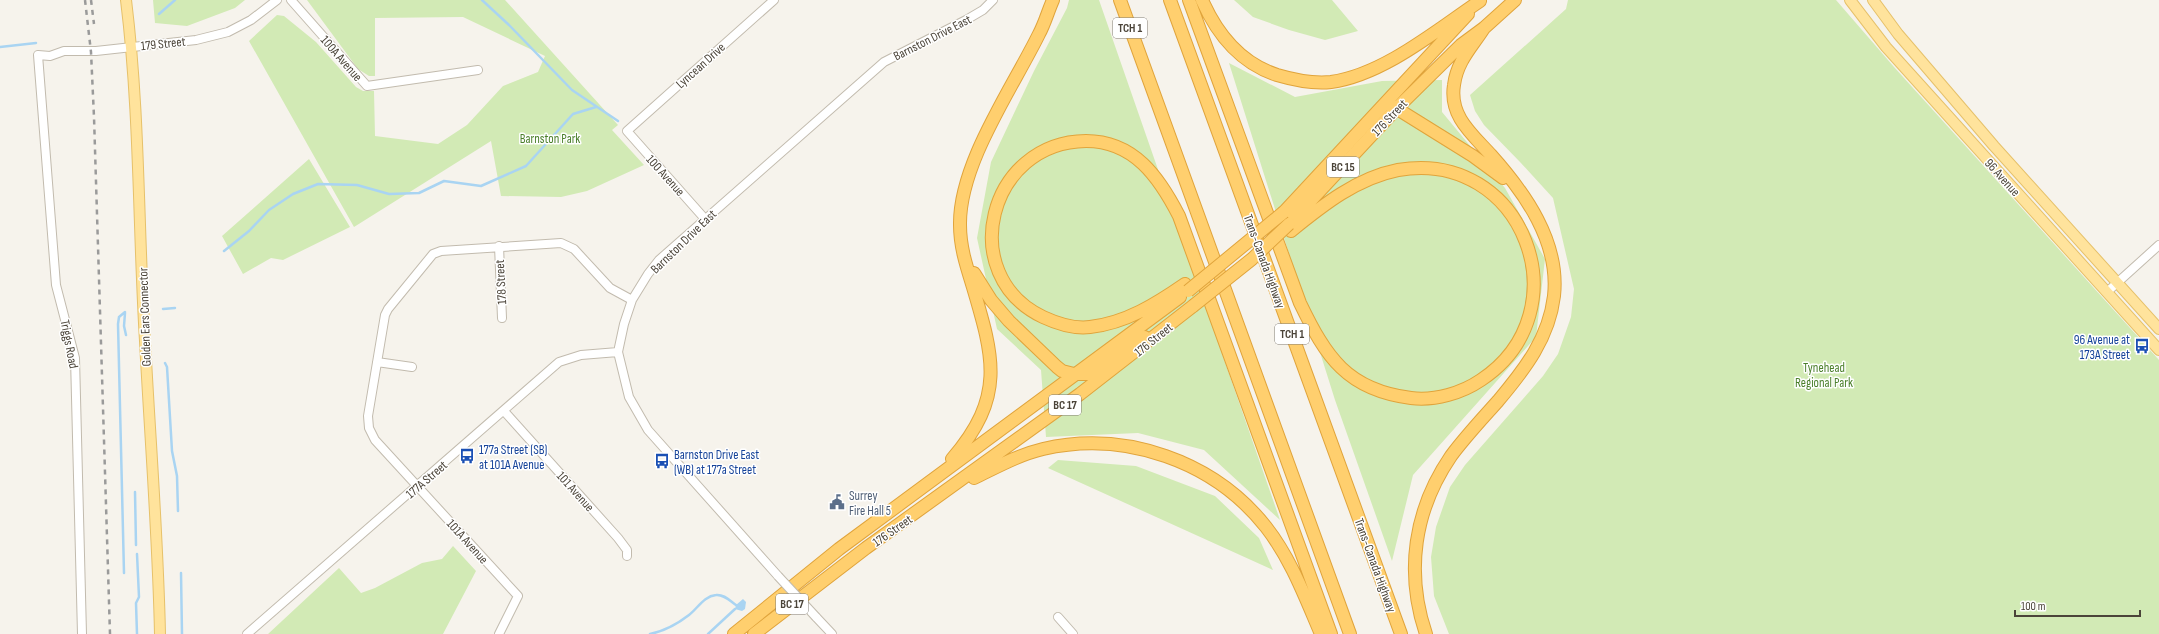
<svg xmlns="http://www.w3.org/2000/svg" width="2159" height="634" font-family="'Sofia Sans Condensed',sans-serif">
	<style>
		.green { fill: #d2eab5 }
		.water { fill: #a9d4f2 }
		.lines { fill: none; stroke-linecap: round; stroke-linejoin: round }
		.stream { stroke: #a9d4f2; stroke-width: 2.5 }
		.minor-casing { stroke: #c2bbae; stroke-width: 10 }
		.major-casing { stroke: #e6c16a; stroke-width: 12 }
		.highway-casing { stroke: #e0a43c; stroke-width: 14 }
		.minor { stroke: #fff; stroke-width: 8 }
		.major { stroke: #ffe39c; stroke-width: 10 }
		.highway { stroke: #ffcf6e; stroke-width: 12 }
		.rail { stroke: #9a9a9a; stroke-width: 2.5; stroke-dasharray: 5 5; stroke-linecap: butt }
		.minor-bridge-casing { stroke: #c2bbae; stroke-width: 10; stroke-linecap: butt }
		.highway-bridge-casing { stroke: #e0a43c; stroke-width: 14; stroke-linecap: butt }
		.minor-bridge { stroke: #fff; stroke-width: 8 }
		.highway-bridge { stroke: #ffcf6e; stroke-width: 12 }
		.labels { text-anchor: middle; stroke-width: 3; stroke-linejoin: round; paint-order: stroke }
		.shield { fill: #fff; stroke: #817c74; stroke-width: 1 }
		.shield-label { font-size: 12px; font-weight: bold; fill: #4b4439 }
		.street-label { font-size: 13px; fill: #4b4439; stroke: #fff }
		.park-label { font-size: 13px; fill: #4a7f2a; stroke: #fff }
		.transit-label { font-size: 13px; fill: #164399; stroke: #fff; text-anchor: start }
		.service-label { font-size: 13px; fill: #4e5e75; stroke: #fff; text-anchor: start }
	</style>
	<rect width="100%" height="100%" fill="#f6f3ec"/>
	<path class="green" d="M153,0H245L235,8L187,26L155,23Z
		M307,0H505L618,125L612,130L644,165L587,191L561,197L501,196L491,141L354,227L249,41L277,15L284,16L316,42L356,87L363,91H374L375,136L438,144L467,125L503,86L538,72L545,56L463,17L375,18V76H369L358,69Z
		M1069,0H1099L1280,520L1204,450L1138,433L1046,437L1041,370L997,329L977,238L991,162L1034,71L1067,8Z
		M1234,0H1332L1358,31L1325,40L1289,30L1253,17Z
		M1568,0H1836L1894,67L2159,360V634H1449L1434,596L1431,557L1436,527L1450,487L1465,465L1543,376L1558,354L1571,317L1574,289L1553,198L1520,162L1484,125L1475,111L1470,95L1566,9Z
		M1229,63L1295,97L1382,81L1442,80V112L1505,188L1545,259L1536,337L1413,475L1392,561L1335,400Z
		M309,159L350,227L283,260L271,258L243,274L222,236Z
		M1058,460L1136,466L1215,496L1259,538L1273,570L1048,468Z
		M453,546L476,571L443,634H268L339,568L361,593L375,588L422,563L442,559Z"/>
	<path class="water" d="M743,599L746,602L745,609L742,611L735,609L736,605Z"/>
	<g class="lines">
		<path class="stream" d="M482,0L509,25L572,90L618,121
			M159,14L175,0
			M0,47L36,43
			M224,251L249,231L269,210L293,194L318,184L357,185L389,194L419,193L444,181L481,186L526,166L573,114L596,107
			M163,309L175,308
			M125,313L124,326L126,335
			M165,363L167,367L172,451L177,476L178,511
			M135,492L136,545
			M124,573L118,324L119,317L125,312
			M181,573L182,634
			M137,634L136,603L139,597L137,554
			M650,634C665,631 676,625 689,615C698,608 704,596 716,595C724,594 730,601 736,605
			M708,634L735,609"/>
		<g class="minor-casing">
			<path id="minor" d="M291,0L367,86L478,70
				M705,219L627,131L774,0
				M499,246L502,318
				M2107,292L2159,245
				M377,362L412,367
				M504,411L618,538L627,550V556
				M778,576L648,430L629,397L618,352L624,324L632,300L648,274L659,260L884,62L966,20L983,10L993,0
				M816,617L832,634
				M1058,617L1073,634
				M82,634L75,358L56,285L38,55L50,56L64,51H96L196,40L228,32L251,20L277,0
				M247,634L559,362L581,355L618,352
				M499,634L518,596L375,440L369,428L368,416L385,315L388,309L433,254L441,251L561,243L574,249L610,288L632,300"/>
		</g>
		<g class="major-casing">
			<path id="major" d="M126,0C140,113 138,227 145,341C150,438 158,536 160,634
				M1850,0L1886,47L2159,350
				M1873,0L1898,34L1994,146L2159,329"/>
		</g>
		<g class="highway-casing">
			<path id="highway" d="M1120,0L1350,634
				M1170,0L1401,634
				M1189,0L1300,303C1326,357 1347,390 1411,398C1435,401 1462,393 1481,380C1585,311 1523,148 1398,170C1357,178 1323,205 1291,231
				M1202,0C1217,34 1240,63 1277,75C1294,80 1312,84 1331,82C1383,75 1437,30 1480,1
				M1391,105L1473,156L1503,178
				M1284,212L1468,14
				M1289,224L1397,108L1461,45L1484,28L1515,0
				M974,273L991,300L1009,321L1057,367L1062,371L1074,374H1088L1145,337
				M1185,284C1156,304 1126,323 1090,327C1074,329 1058,324 1043,317C955,275 988,142 1086,141C1134,141 1159,177 1179,216L1331,634
				M952,459C1006,396 994,358 972,284C966,265 960,246 960,225C959,164 1012,89 1039,34C1045,23 1048,11 1053,0
				M974,478C997,467 1018,455 1043,449C1125,430 1214,461 1266,527C1291,559 1305,597 1321,634
				M734,634L839,549L1180,297
				M754,634L866,548L1080,394L1193,306
				M1426,634C1405,572 1414,510 1451,456C1465,437 1482,419 1498,401C1525,369 1549,338 1554,296C1560,242 1525,193 1491,155C1472,134 1449,116 1454,85C1457,61 1472,47 1484,28"/>
		</g>
		<use href="#minor" class="minor"/>
		<use href="#major" class="major"/>
		<use href="#highway" class="highway"/>
		<path class="rail" d="M85,0L91,52L94,117L110,634
			M91,0L94,24"/>
		<g class="minor-bridge-casing">
			<path id="minor-bridge" d="M778,576L816,617"/>
		</g>
		<g class="highway-bridge-casing">
			<path id="highway-bridge" d="M1188,291L1284,212
				M1193,306L1252,259L1289,224"/>
		</g>
		<use href="#minor-bridge" class="minor-bridge"/>
		<use href="#highway-bridge" class="highway-bridge"/>
	</g>
	<defs>
		<g id="bus-bare" transform="scale(1.2)"><path d="M-5-6H5V4H4V6H2V4H-2V6H-4V4H-5ZM-3.5-4V0h7V-4ZM-3.5 1.2v1.5H-2V1.2ZM2 1.2v1.5H3.5V1.2Z" fill="#1a4fb4" stroke="#fff" stroke-width="2.5" paint-order="stroke"/></g>
		<g id="civic-bare" transform="scale(1.2)"><path d="M-.6-6.5H3V-4.5H.6V-3L4-1V1h2V6H-6V1h2V-1L-.6-3ZM-1.2 2.5V6h2.4V2.5Z" fill="#5c6f8a" stroke="#fff" stroke-width="2.5" paint-order="stroke"/></g>
	</defs>
	<g fill-rule="evenodd">
		<use href="#bus-bare" x="2142" y="346"/>
		<use href="#bus-bare" x="467" y="456"/>
		<use href="#bus-bare" x="662" y="461"/>
		<use href="#civic-bare" x="837" y="502"/>
	</g>
	<g class="labels">
		<g class="shield">
			<rect x="1113" y="18" width="34" height="20" rx="3"/>
			<rect x="1327" y="157" width="32" height="20" rx="3"/>
			<rect x="1275" y="324" width="34" height="20" rx="3"/>
			<rect x="1049" y="395" width="32" height="20" rx="3"/>
			<rect x="776" y="594" width="32" height="20" rx="3"/>
		</g>
		<g class="shield-label">
			<text x="1130" y="32">TCH 1</text>
			<text x="1343" y="171">BC 15</text>
			<text x="1292" y="338">TCH 1</text>
			<text x="1065" y="409">BC 17</text>
			<text x="792" y="608">BC 17</text>
		</g>
		<g class="street-label">
			<text transform="translate(932 37) rotate(-27)" y="5">Barnston Drive East</text>
			<text transform="translate(163 43) rotate(-6)" y="5">179 Street</text>
			<text transform="translate(342 58) rotate(49)" y="5">100A Avenue</text>
			<text transform="translate(700 65) rotate(-42)" y="5">Lyncean Drive</text>
			<text transform="translate(1389 117) rotate(-47)" y="5">176 Street</text>
			<text transform="translate(666 175) rotate(48)" y="5">100 Avenue</text>
			<text transform="translate(2003 177) rotate(48)" y="5">96 Avenue</text>
			<text transform="translate(683 241) rotate(-44)" y="5">Barnston Drive East</text>
			<text transform="translate(1265 261) rotate(70)" y="5">Trans-Canada Highway</text>
			<text transform="translate(500 282) rotate(-93)" y="5">178 Street</text>
			<text transform="translate(144 317) rotate(-92)" y="5">Golden Ears Connector</text>
			<text transform="translate(1153 339) rotate(-39)" y="5">176 Street</text>
			<text transform="translate(70 344) rotate(79)" y="5">Triggs Road</text>
			<text transform="translate(426 479) rotate(-41)" y="5">177A Street</text>
			<text transform="translate(576 491) rotate(48)" y="5">101 Avenue</text>
			<text transform="translate(892 530) rotate(-35)" y="5">176 Street</text>
			<text transform="translate(468 541) rotate(48)" y="5">101A Avenue</text>
			<text transform="translate(1376 565) rotate(70)" y="5">Trans-Canada Highway</text>
		</g>
		<g class="park-label">
			<text x="550" y="143">Barnston Park</text>
			<text x="1824" y="372">Tynehead<tspan x="1824" dy="15">Regional Park</tspan></text>
		</g>
		<g class="transit-label">
			<text x="2130" y="344" text-anchor="end">96 Avenue at<tspan x="2130" dy="15">173A Street</tspan></text>
			<text x="479" y="454">177a Street (SB)<tspan x="479" dy="15">at 101A Avenue</tspan></text>
			<text x="674" y="459">Barnston Drive East<tspan x="674" dy="15">(WB) at 177a Street</tspan></text>
		</g>
		<g class="service-label">
			<text x="849" y="500">Surrey<tspan x="849" dy="15">Fire Hall 5</tspan></text>
		</g>
	</g>
	<path d="M2015 610v6h125v-6" fill="none" stroke="#4b4439" stroke-width="2"/>
	<text x="2021" y="610" font-size="12" fill="#4b4439" stroke="#ffffff" stroke-width="3" paint-order="stroke">100 m</text>
</svg>
